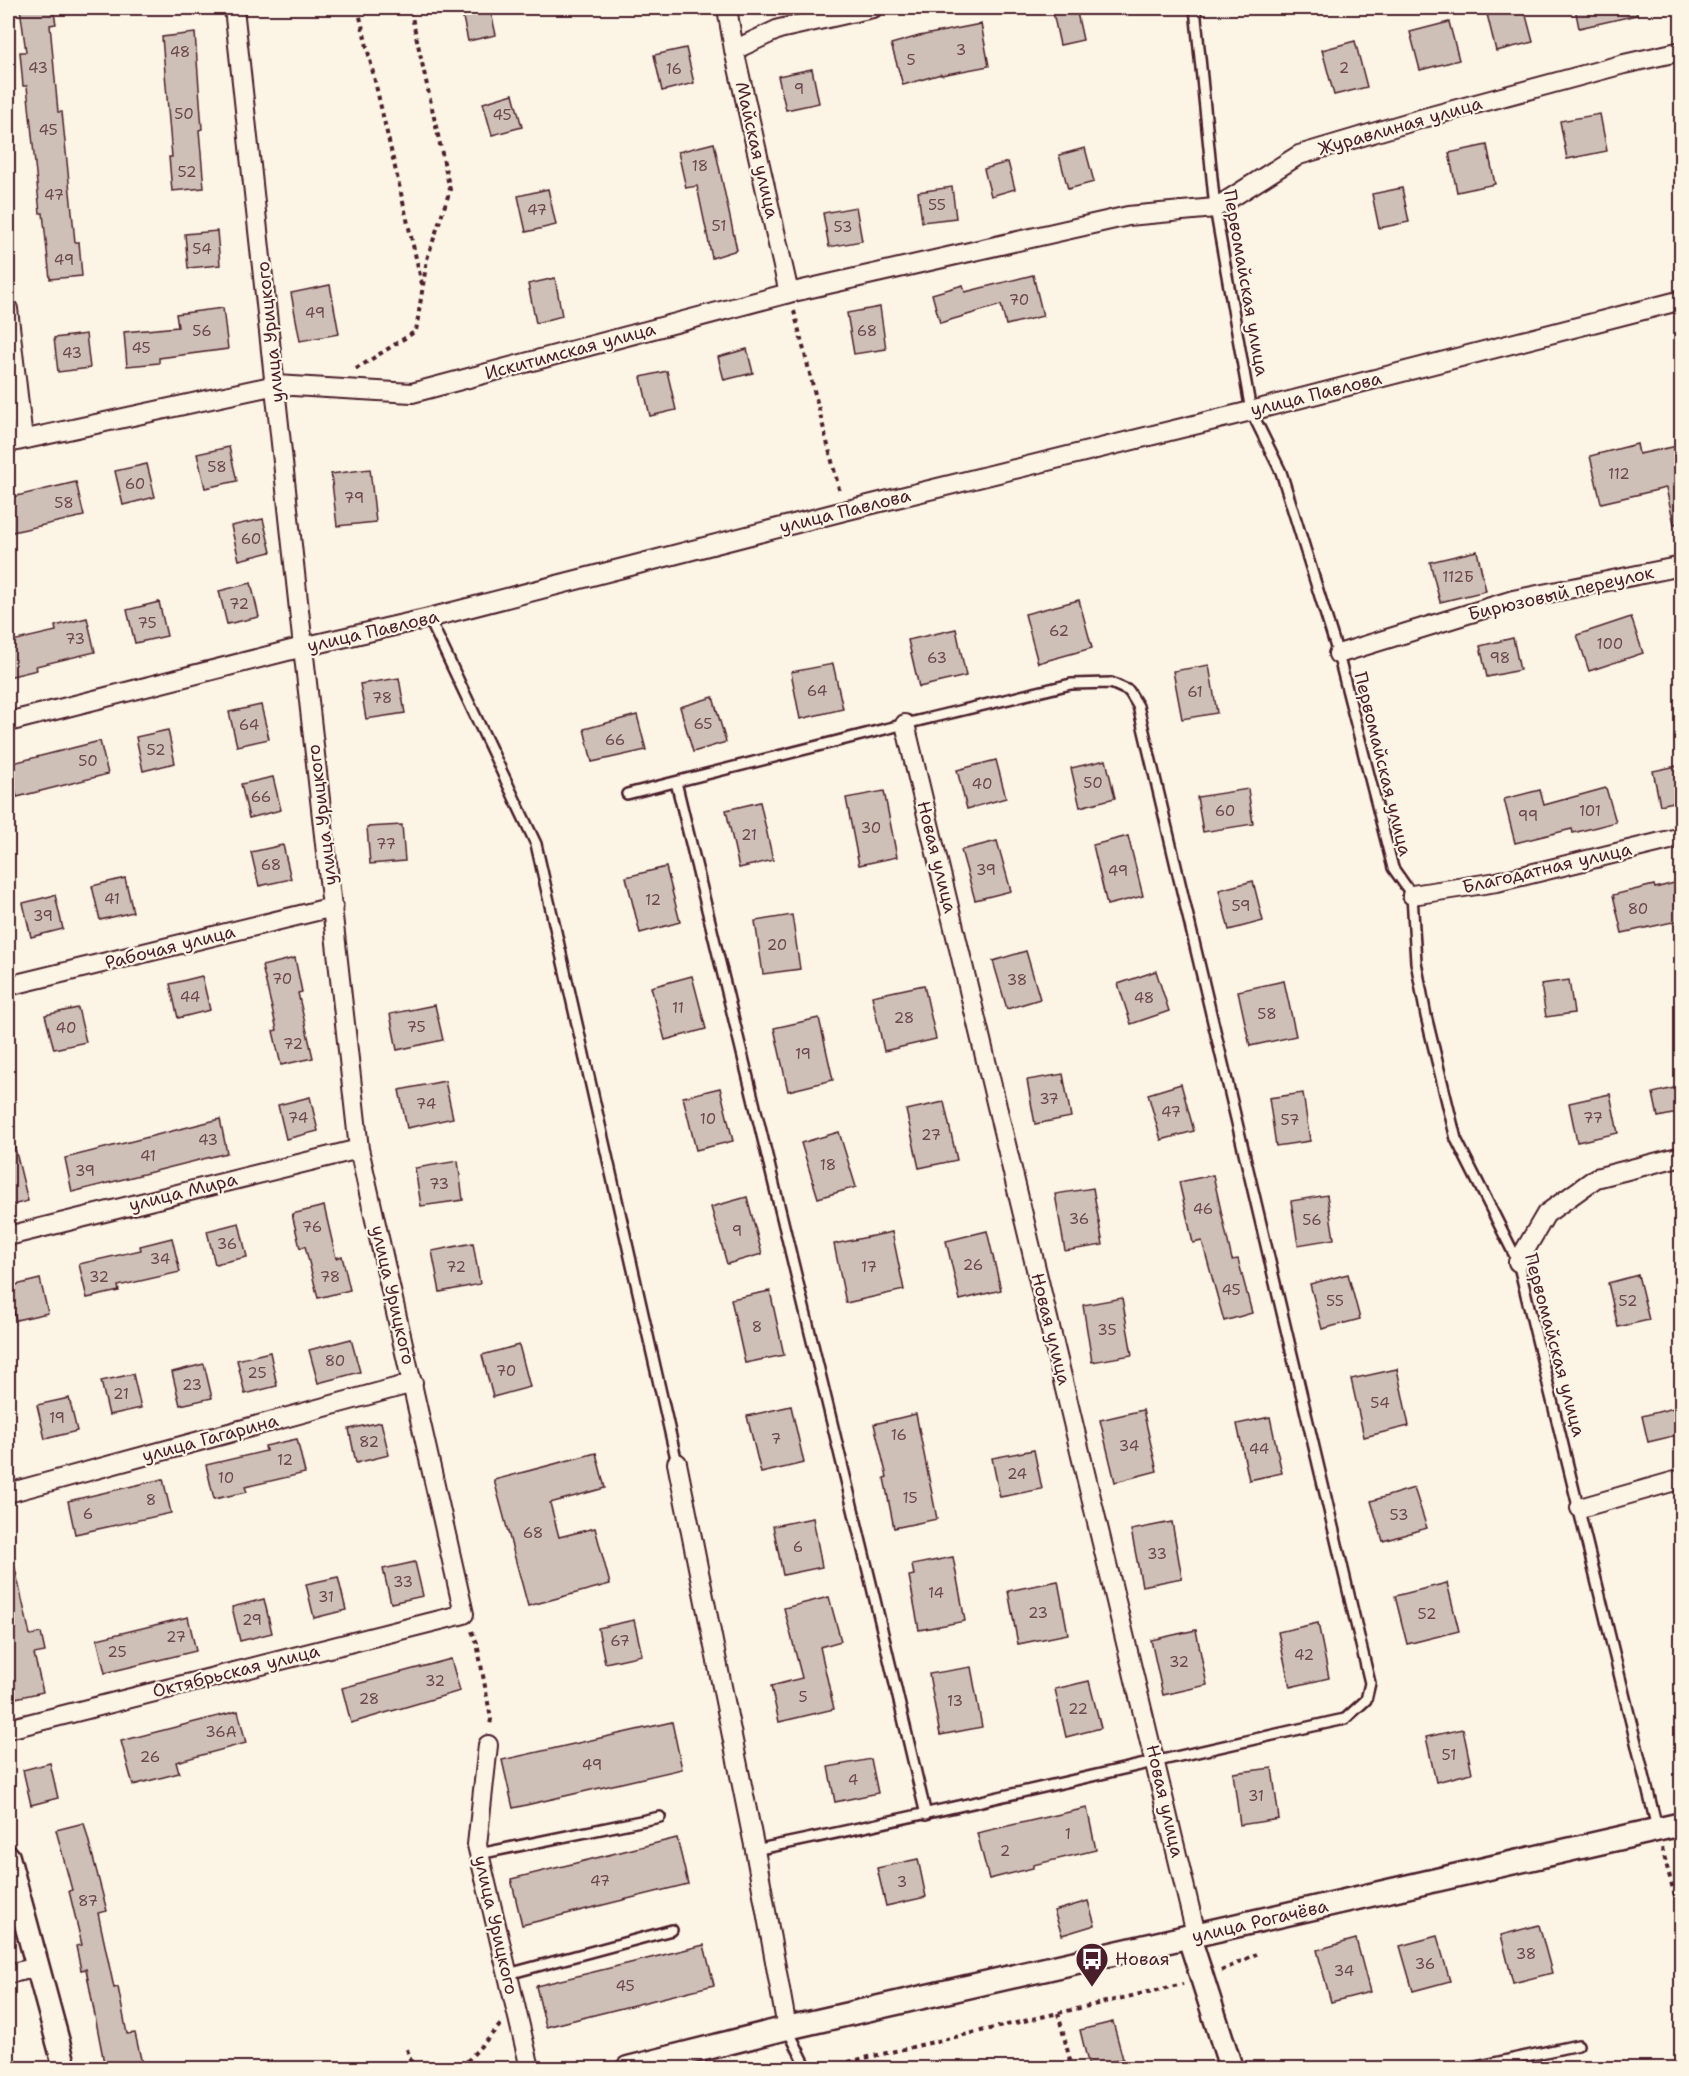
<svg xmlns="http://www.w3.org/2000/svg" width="1689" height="2076" font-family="'Shantell Sans',sans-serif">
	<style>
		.building { fill: #cfc0b7; stroke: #4a1f2b; stroke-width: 1.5 }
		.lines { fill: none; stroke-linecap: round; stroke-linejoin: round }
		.service-casing { stroke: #4a1f2b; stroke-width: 14 }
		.minor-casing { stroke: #4a1f2b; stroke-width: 22 }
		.tertiary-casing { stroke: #4a1f2b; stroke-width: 27 }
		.path { stroke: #4a1f2b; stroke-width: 4; stroke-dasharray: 4.5 4.5; stroke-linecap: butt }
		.service { stroke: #fcf5e5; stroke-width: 9 }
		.minor { stroke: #fcf5e5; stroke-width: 18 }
		.tertiary { stroke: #fcf5e5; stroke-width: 22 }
		.labels { text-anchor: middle; stroke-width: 4.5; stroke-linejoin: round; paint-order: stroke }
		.number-label { font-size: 15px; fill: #6b474e }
		.street-label { font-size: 18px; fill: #4a1f2b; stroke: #fcf5e5 }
		.poi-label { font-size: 18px; fill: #4a1f2b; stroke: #fcf5e5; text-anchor: start }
	</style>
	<rect width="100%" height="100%" fill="#fcf5e5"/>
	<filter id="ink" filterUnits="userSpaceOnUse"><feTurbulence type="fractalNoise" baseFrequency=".0167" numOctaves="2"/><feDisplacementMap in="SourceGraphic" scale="12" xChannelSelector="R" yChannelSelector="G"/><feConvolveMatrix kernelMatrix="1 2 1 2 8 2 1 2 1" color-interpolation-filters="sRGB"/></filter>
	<g filter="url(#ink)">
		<path class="building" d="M20,8H53L56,24L50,25L58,112H62L75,242H79L82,276L50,279L43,213H40L27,86H23L20,52H26Z
			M461,8H490L496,35L468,41Z
			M1052,8H1076L1083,40L1060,45Z
			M1514,8H1524L1533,42L1496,51L1487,14Z
			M1575,8H1636L1637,15L1579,28Z
			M1449,22L1459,60L1420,70L1410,32Z
			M981,24L989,66L941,75V74L903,85L891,44L919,36Z
			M195,33L202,129L199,130L204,188L172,191L169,157H172L162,37Z
			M1355,41L1367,87L1334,95L1322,50Z
			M686,48L694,83L662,91L654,55Z
			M812,69L819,103L786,110L778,76Z
			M513,94L522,127L492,135L483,103Z
			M1600,114L1607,151L1567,159L1560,121Z
			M714,143L737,250L712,258L697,186L686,188L678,152Z
			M1487,145L1495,184L1457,192L1449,153Z
			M1085,148L1094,182L1068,189L1059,155Z
			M1008,162L1015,189L991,196L984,169Z
			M952,187L956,218L922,222L918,192Z
			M1402,188L1409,222L1379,228L1372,194Z
			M548,189L556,225L526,232L518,196Z
			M856,207L862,241L829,247L823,213Z
			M217,231L220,265L188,268L185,234Z
			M1033,275L1043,316L1006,325L1001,305L940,323L932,294L963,285L965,292Z
			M555,278L562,316L536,323L528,284Z
			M330,285L339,334L300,341L291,293Z
			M880,307L886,349L854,354L847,313Z
			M223,308L228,349L159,358V363L127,366L124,332L178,327L176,314Z
			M86,334L90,368L58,372L54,338Z
			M747,349L753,373L724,380L718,357Z
			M667,371L676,410L650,416L641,377Z
			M1637,444L1639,454L1682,445V523L1674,524L1666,488L1601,503L1590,456Z
			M229,447L237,481L205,488L197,454Z
			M147,464L155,497L123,505L115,471Z
			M370,469L376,522L337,526L331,474Z
			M76,482L84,516L8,533V498Z
			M263,519L271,552L239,560L231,526Z
			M1477,551L1486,591L1440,602L1430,562Z
			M251,583L259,617L227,624L219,591Z
			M1079,600L1092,648L1038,663L1025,614Z
			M159,602L167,636L135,643L127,610Z
			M1631,617L1643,653L1589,671L1577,635Z
			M87,618L95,652L36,666L37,670L8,677V642L56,631L55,626Z
			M956,629L966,676L919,687L908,640Z
			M1513,638L1520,670L1487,677L1480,646Z
			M833,664L843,709L800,719L791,672Z
			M1209,665L1217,713L1182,719L1173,671Z
			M399,678L405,713L366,719L360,684Z
			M713,697L726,742L693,752L680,707Z
			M261,705L269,739L237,746L229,712Z
			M637,715L646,750L592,762L584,729Z
			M168,730L175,763L143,771L136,737Z
			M100,741L108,774L17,797L9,764Z
			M996,760L1006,798L967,809L957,770Z
			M1106,760L1115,798L1080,807L1071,768Z
			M1682,765V800L1660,805L1653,771Z
			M273,777L281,810L249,818L241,784Z
			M1606,788L1616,822L1573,833L1572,829L1515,843L1504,799L1540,790L1544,805Z
			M1248,789L1253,824L1203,832L1197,797Z
			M884,791L897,857L859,865L846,798Z
			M760,802L773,860L739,868L726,810Z
			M402,825L405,861L370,864L367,827Z
			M1128,836L1143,896L1107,905L1093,845Z
			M997,841L1011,891L975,900L961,850Z
			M283,845L291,879L259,886L251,852Z
			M666,867L680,922L640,933L626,877Z
			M125,878L133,912L100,920L92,886Z
			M1253,881L1263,921L1229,930L1219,890Z
			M1682,881V920L1622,933L1613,895L1654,885L1655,888Z
			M55,895L63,929L31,937L23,903Z
			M792,915L800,969L763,974L755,921Z
			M1026,951L1040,999L1007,1009L993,961Z
			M295,958L302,992L298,993L313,1058L281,1065L273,1031L277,1030L262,966Z
			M1156,971L1169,1011L1131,1024L1118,984Z
			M202,976L210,1010L178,1018L170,984Z
			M692,976L706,1029L665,1040L651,987Z
			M1569,980L1574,1013L1546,1017L1541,984Z
			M1284,981L1296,1036L1250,1046L1238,991Z
			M924,985L936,1039L884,1051L872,996Z
			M435,1005L443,1040L397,1050L390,1014Z
			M78,1008L86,1042L54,1049L45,1015Z
			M819,1018L833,1080L788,1091L774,1028Z
			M1063,1074L1071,1117L1035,1124L1027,1080Z
			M445,1081L453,1118L407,1128L399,1090Z
			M1181,1084L1194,1131L1161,1140L1148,1094Z
			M1682,1086V1112L1658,1117L1653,1093Z
			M720,1088L733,1141L696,1150L683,1097Z
			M1303,1093L1310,1141L1276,1146L1269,1098Z
			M1610,1094L1618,1133L1577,1142L1569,1103Z
			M310,1097L318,1131L286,1139L278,1105Z
			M944,1102L957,1160L919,1168L906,1110Z
			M220,1119L227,1153L72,1192L65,1158Z
			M839,1132L856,1187L818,1198L801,1143Z
			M8,1144H14L28,1201L8,1206Z
			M458,1161L463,1200L421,1206L415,1168Z
			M1213,1175L1232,1260L1238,1259L1252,1313L1224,1321L1202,1241L1193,1243L1179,1182Z
			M1093,1188L1103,1245L1065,1251L1055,1194Z
			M1327,1195L1334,1239L1298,1245L1291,1201Z
			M747,1197L762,1254L727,1264L711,1207Z
			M324,1206L336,1258L342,1256L350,1290L318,1298L305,1246L300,1248L292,1214Z
			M239,1223L247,1257L215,1264L207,1231Z
			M987,1231L1001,1290L960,1300L946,1241Z
			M892,1232L904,1290L846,1303L834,1244Z
			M172,1238L180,1272L118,1286L119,1291L87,1298L79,1264L141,1250L140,1246Z
			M473,1243L480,1284L440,1292L432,1251Z
			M1348,1274L1360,1319L1322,1329L1310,1284Z
			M1638,1275L1649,1320L1618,1327L1608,1283Z
			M40,1279L48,1313L16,1320L8,1287Z
			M770,1291L784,1355L745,1363L731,1299Z
			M1122,1298L1132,1355L1092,1362L1083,1305Z
			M351,1339L360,1372L318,1383L309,1350Z
			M519,1345L530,1387L493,1397L482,1355Z
			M270,1352L277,1386L245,1394L237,1360Z
			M204,1364L212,1398L180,1405L172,1372Z
			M1397,1369L1409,1426L1364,1437L1351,1379Z
			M133,1374L141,1408L109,1415L101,1381Z
			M69,1398L77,1431L45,1439L37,1405Z
			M791,1406L804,1463L761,1473L747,1416Z
			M1682,1406V1434L1648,1442L1642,1416Z
			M1143,1410L1157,1471L1115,1482L1100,1420Z
			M916,1414L937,1519L894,1528L884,1478L887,1477L874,1424Z
			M1270,1417L1282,1473L1249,1480L1237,1424Z
			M381,1422L389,1455L356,1463L349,1429Z
			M297,1439L305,1473L245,1487L247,1492L214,1499L206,1465L266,1451L265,1446Z
			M1034,1450L1042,1489L1000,1497L992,1458Z
			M596,1453L605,1488L550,1503L559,1537L595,1528L610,1584L528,1606L494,1480Z
			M163,1479L171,1513L75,1534L68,1501Z
			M1414,1488L1427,1528L1383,1541L1371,1501Z
			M813,1518L822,1567L783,1575L773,1526Z
			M1172,1522L1182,1578L1142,1586L1131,1530Z
			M953,1557L965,1621L919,1630L909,1576L914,1575L912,1565Z
			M415,1562L423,1596L391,1603L383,1569Z
			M8,1568H15L30,1635L41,1633L45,1652L34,1654L43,1692L11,1699L8,1686Z
			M338,1577L346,1610L314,1618L306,1584Z
			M1058,1581L1068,1634L1018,1644L1008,1591Z
			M1447,1583L1459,1631L1407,1644L1395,1596Z
			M829,1597L841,1641L820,1647L834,1709L779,1722L771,1686L802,1678L784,1608Z
			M264,1599L272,1633L240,1641L232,1607Z
			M188,1617L196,1651L105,1673L97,1639Z
			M634,1620L642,1655L605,1663L598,1628Z
			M1318,1623L1329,1678L1290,1687L1278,1632Z
			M1196,1630L1207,1685L1163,1695L1151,1640Z
			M451,1659L460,1691L351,1723L342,1688Z
			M971,1667L982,1727L940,1735L929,1674Z
			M1089,1681L1101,1728L1066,1737L1055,1689Z
			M238,1711L246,1743L176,1762L179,1773L133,1785L121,1741Z
			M672,1722L682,1769L513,1808L502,1760Z
			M1463,1729L1472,1773L1436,1782L1426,1737Z
			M871,1759L878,1793L835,1802L828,1767Z
			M50,1763L58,1798L31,1805L23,1770Z
			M1272,1768L1279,1819L1240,1825L1233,1773Z
			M1087,1808L1096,1850L1033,1865V1868L989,1879L977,1833Z
			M84,1823L107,1911L98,1913L114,1988L118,1987L127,2034L135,2033L143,2068H105L86,1969L81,1970L76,1946L82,1945L69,1891L72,1890L56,1830Z
			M677,1838L688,1884L522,1925L511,1879Z
			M918,1859L926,1897L886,1906L877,1868Z
			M1088,1901L1095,1925L1062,1935L1054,1911Z
			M1539,1925L1552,1973L1513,1983L1501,1935Z
			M1437,1936L1450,1981L1413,1991L1400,1946Z
			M1356,1939L1370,1992L1331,2002L1317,1950Z
			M704,1945L714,1985L546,2027L536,1986Z
			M1113,2022L1123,2059L1089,2067L1080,2030Z"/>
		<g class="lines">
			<g class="service-casing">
				<path id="service" d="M1195,8L1215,208L1251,411L1281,472L1338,654L1393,868L1412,895L1416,962L1426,1016L1456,1139L1518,1262L1657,1828
					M429,618L536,844L677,1463
					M676,782L870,1579L926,1815
					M627,794L905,724L1071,684L1111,683L1129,691L1138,706L1370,1683L1366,1700L1345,1719C1148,1762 952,1810 755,1850
					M479,1854L660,1817
					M508,1974L672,1930
					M787,2028L807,2068
					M1471,2068L1578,2045"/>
			</g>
			<g class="minor-casing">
				<path id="minor" d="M727,8L734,50L789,293
					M734,50L779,29L873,8
					M8,309L23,439
					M8,443L276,385L412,393L789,293L1128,216L1215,208L1299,155L1420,119L1624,64L1682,51
					M1338,654L1513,600L1682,566
					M8,722L303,647L429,618L844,511L1251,411L1682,300
					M905,724L1196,1934
					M1412,895L1497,882L1682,837
					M8,986L333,907
					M8,1236L359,1149
					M1518,1262L1546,1214L1596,1178L1682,1156
					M677,1463L755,1850L787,2028
					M8,1493L413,1383
					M1580,1508L1682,1479
					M8,1729L464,1614L359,1149L303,647L234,8
					M488,1745L477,1845L530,2068
					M8,1974L38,1967"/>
			</g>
			<g class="tertiary-casing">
				<path id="tertiary" d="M8,1857L65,2068
					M1189,1937L1231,2068
					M628,2068L787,2028L1682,1824"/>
			</g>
			<path class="path" d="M358,8L422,284
				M794,311L840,493
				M356,369L416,331L427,259L450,190L410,8
				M472,1631L477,1643L491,1719L490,1726
				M1662,1848L1682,1923
				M1221,1971L1256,1954
				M1058,2013L1072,2068
				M407,2049L413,2068
				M461,2068L501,2024
				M822,2068L1183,1984"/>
			<use href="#service" class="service"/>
			<use href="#minor" class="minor"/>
			<use href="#tertiary" class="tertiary"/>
		</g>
	</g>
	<defs>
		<g id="bus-pin" transform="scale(1.725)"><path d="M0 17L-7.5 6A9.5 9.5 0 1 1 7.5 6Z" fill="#4a1f2b" stroke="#fcf5e5"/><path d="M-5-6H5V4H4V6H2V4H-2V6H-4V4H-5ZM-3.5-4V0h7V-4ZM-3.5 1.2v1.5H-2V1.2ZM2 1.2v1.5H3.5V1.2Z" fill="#fff"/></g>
	</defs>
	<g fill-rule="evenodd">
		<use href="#bus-pin" x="1092" y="1959"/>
	</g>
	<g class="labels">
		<g class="number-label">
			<text x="961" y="55">3</text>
			<text x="180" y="57">48</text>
			<text x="911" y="65">5</text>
			<text x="38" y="73">43</text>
			<text x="1344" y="73">2</text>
			<text x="674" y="74">16</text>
			<text x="799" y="94">9</text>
			<text x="184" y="119">50</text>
			<text x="502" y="120">45</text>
			<text x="48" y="135">45</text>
			<text x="700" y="171">18</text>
			<text x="187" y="177">52</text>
			<text x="54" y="200">47</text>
			<text x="937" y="210">55</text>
			<text x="537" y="215">47</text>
			<text x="719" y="231">51</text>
			<text x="843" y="232">53</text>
			<text x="202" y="254">54</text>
			<text x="64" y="265">49</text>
			<text x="1019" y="305">70</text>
			<text x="315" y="318">49</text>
			<text x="202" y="336">56</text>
			<text x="867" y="336">68</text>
			<text x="141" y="353">45</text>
			<text x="72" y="358">43</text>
			<text x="217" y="472">58</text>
			<text x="1619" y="479">112</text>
			<text x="135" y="489">60</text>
			<text x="354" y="503">79</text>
			<text x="64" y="508">58</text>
			<text x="251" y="544">60</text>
			<text x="1458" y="582">112Б</text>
			<text x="239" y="609">72</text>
			<text x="147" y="628">75</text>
			<text x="1059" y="636">62</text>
			<text x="75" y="644">73</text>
			<text x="1610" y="649">100</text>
			<text x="937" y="663">63</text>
			<text x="1500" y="663">98</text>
			<text x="817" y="696">64</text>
			<text x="1195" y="697">61</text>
			<text x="382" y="703">78</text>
			<text x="703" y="729">65</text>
			<text x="249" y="730">64</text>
			<text x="615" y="745">66</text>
			<text x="156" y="755">52</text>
			<text x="88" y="766">50</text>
			<text x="1093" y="788">50</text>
			<text x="982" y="789">40</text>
			<text x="261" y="802">66</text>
			<text x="1225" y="816">60</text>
			<text x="1590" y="816">101</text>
			<text x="1528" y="821">99</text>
			<text x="871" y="833">30</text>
			<text x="749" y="840">21</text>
			<text x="386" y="849">77</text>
			<text x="271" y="870">68</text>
			<text x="986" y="875">39</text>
			<text x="1118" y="876">49</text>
			<text x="112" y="904">41</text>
			<text x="653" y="905">12</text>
			<text x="1241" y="911">59</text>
			<text x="1638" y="914">80</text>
			<text x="43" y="921">39</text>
			<text x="777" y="950">20</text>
			<text x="282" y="984">70</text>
			<text x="1017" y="985">38</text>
			<text x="190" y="1002">44</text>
			<text x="1144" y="1003">48</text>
			<text x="678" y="1013">11</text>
			<text x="1267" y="1019">58</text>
			<text x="904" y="1023">28</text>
			<text x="416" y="1032">75</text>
			<text x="66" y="1033">40</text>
			<text x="293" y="1049">72</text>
			<text x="803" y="1059">19</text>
			<text x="1049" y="1104">37</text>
			<text x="426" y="1109">74</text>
			<text x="1171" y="1117">47</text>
			<text x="298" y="1123">74</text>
			<text x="1593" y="1123">77</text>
			<text x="708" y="1124">10</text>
			<text x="1290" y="1125">57</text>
			<text x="931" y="1140">27</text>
			<text x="208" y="1145">43</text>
			<text x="148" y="1161">41</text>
			<text x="828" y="1170">18</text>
			<text x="85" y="1176">39</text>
			<text x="439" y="1189">73</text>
			<text x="1203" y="1214">46</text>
			<text x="1079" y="1224">36</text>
			<text x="1312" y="1225">56</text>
			<text x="312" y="1232">76</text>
			<text x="737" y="1236">9</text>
			<text x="227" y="1249">36</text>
			<text x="160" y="1264">34</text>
			<text x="973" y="1270">26</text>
			<text x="456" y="1272">72</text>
			<text x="869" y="1272">17</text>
			<text x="99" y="1282">32</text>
			<text x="330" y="1282">78</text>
			<text x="1231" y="1295">45</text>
			<text x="1335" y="1306">55</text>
			<text x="1628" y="1306">52</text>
			<text x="757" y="1332">8</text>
			<text x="1107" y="1335">35</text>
			<text x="335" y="1366">80</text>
			<text x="506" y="1376">70</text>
			<text x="257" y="1378">25</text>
			<text x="192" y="1390">23</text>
			<text x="121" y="1399">21</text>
			<text x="1380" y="1408">54</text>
			<text x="57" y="1423">19</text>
			<text x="899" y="1440">16</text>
			<text x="776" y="1444">7</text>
			<text x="369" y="1447">82</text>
			<text x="1129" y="1451">34</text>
			<text x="1259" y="1454">44</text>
			<text x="285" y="1465">12</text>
			<text x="1017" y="1479">24</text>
			<text x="226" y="1483">10</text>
			<text x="910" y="1503">15</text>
			<text x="151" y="1505">8</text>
			<text x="88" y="1519">6</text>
			<text x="1399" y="1520">53</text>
			<text x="533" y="1538">68</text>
			<text x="798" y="1552">6</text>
			<text x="1157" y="1559">33</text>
			<text x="403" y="1587">33</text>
			<text x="936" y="1598">14</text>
			<text x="326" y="1602">31</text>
			<text x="1038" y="1618">23</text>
			<text x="1427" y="1619">52</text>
			<text x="252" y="1625">29</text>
			<text x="176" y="1642">27</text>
			<text x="620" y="1646">67</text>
			<text x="117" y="1657">25</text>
			<text x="1304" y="1660">42</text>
			<text x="1179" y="1667">32</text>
			<text x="435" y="1686">32</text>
			<text x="803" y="1702">5</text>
			<text x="369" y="1704">28</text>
			<text x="955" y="1706">13</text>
			<text x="1078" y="1714">22</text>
			<text x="221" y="1737">36А</text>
			<text x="1449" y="1760">51</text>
			<text x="150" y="1762">26</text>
			<text x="592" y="1770">49</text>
			<text x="853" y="1785">4</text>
			<text x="1256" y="1801">31</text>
			<text x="1068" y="1839">1</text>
			<text x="1005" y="1856">2</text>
			<text x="600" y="1886">47</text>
			<text x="902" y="1887">3</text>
			<text x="88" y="1906">87</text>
			<text x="1526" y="1959">38</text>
			<text x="1425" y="1969">36</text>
			<text x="1344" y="1976">34</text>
			<text x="625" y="1991">45</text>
		</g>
		<g class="street-label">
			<text transform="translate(1400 126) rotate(-16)" y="6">Журавлиная улица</text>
			<text transform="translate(757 150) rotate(77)" y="6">Майская улица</text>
			<text transform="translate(1246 283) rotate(80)" y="6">Первомайская улица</text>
			<text transform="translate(270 332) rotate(-96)" y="6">улица Урицкого</text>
			<text transform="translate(570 351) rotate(-15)" y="6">Искитимская улица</text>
			<text transform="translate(1316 394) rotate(-14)" y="6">улица Павлова</text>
			<text transform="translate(845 511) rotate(-14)" y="6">улица Павлова</text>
			<text transform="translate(1561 593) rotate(-13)" y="6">Бирюзовый переулок</text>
			<text transform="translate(373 631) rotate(-13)" y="6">улица Павлова</text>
			<text transform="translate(1383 764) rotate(76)" y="6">Первомайская улица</text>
			<text transform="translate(322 815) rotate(-97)" y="6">улица Урицкого</text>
			<text transform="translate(937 857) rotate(76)" y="6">Новая улица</text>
			<text transform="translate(1547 868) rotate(-13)" y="6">Благодатная улица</text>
			<text transform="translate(170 947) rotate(-14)" y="6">Рабочая улица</text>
			<text transform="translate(183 1192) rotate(-14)" y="6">улица Мира</text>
			<text transform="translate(393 1295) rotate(77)" y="6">улица Урицкого</text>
			<text transform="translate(1051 1329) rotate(76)" y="6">Новая улица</text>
			<text transform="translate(1555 1345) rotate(75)" y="6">Первомайская улица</text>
			<text transform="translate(210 1438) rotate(-15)" y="6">улица Гагарина</text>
			<text transform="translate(236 1671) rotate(-14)" y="6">Октябрьская улица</text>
			<text transform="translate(1165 1801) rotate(77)" y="6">Новая улица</text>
			<text transform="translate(1260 1921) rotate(-13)" y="6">улица Рогачёва</text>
			<text transform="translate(496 1925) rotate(77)" y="6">улица Урицкого</text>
		</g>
		<g class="poi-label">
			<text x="1115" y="1965">Новая</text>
		</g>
	</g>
	<rect width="1689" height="2076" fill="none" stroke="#fcf5e5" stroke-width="30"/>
	<rect x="15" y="15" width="1659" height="2046" fill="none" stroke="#4a1f2b" stroke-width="2" filter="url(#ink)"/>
</svg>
